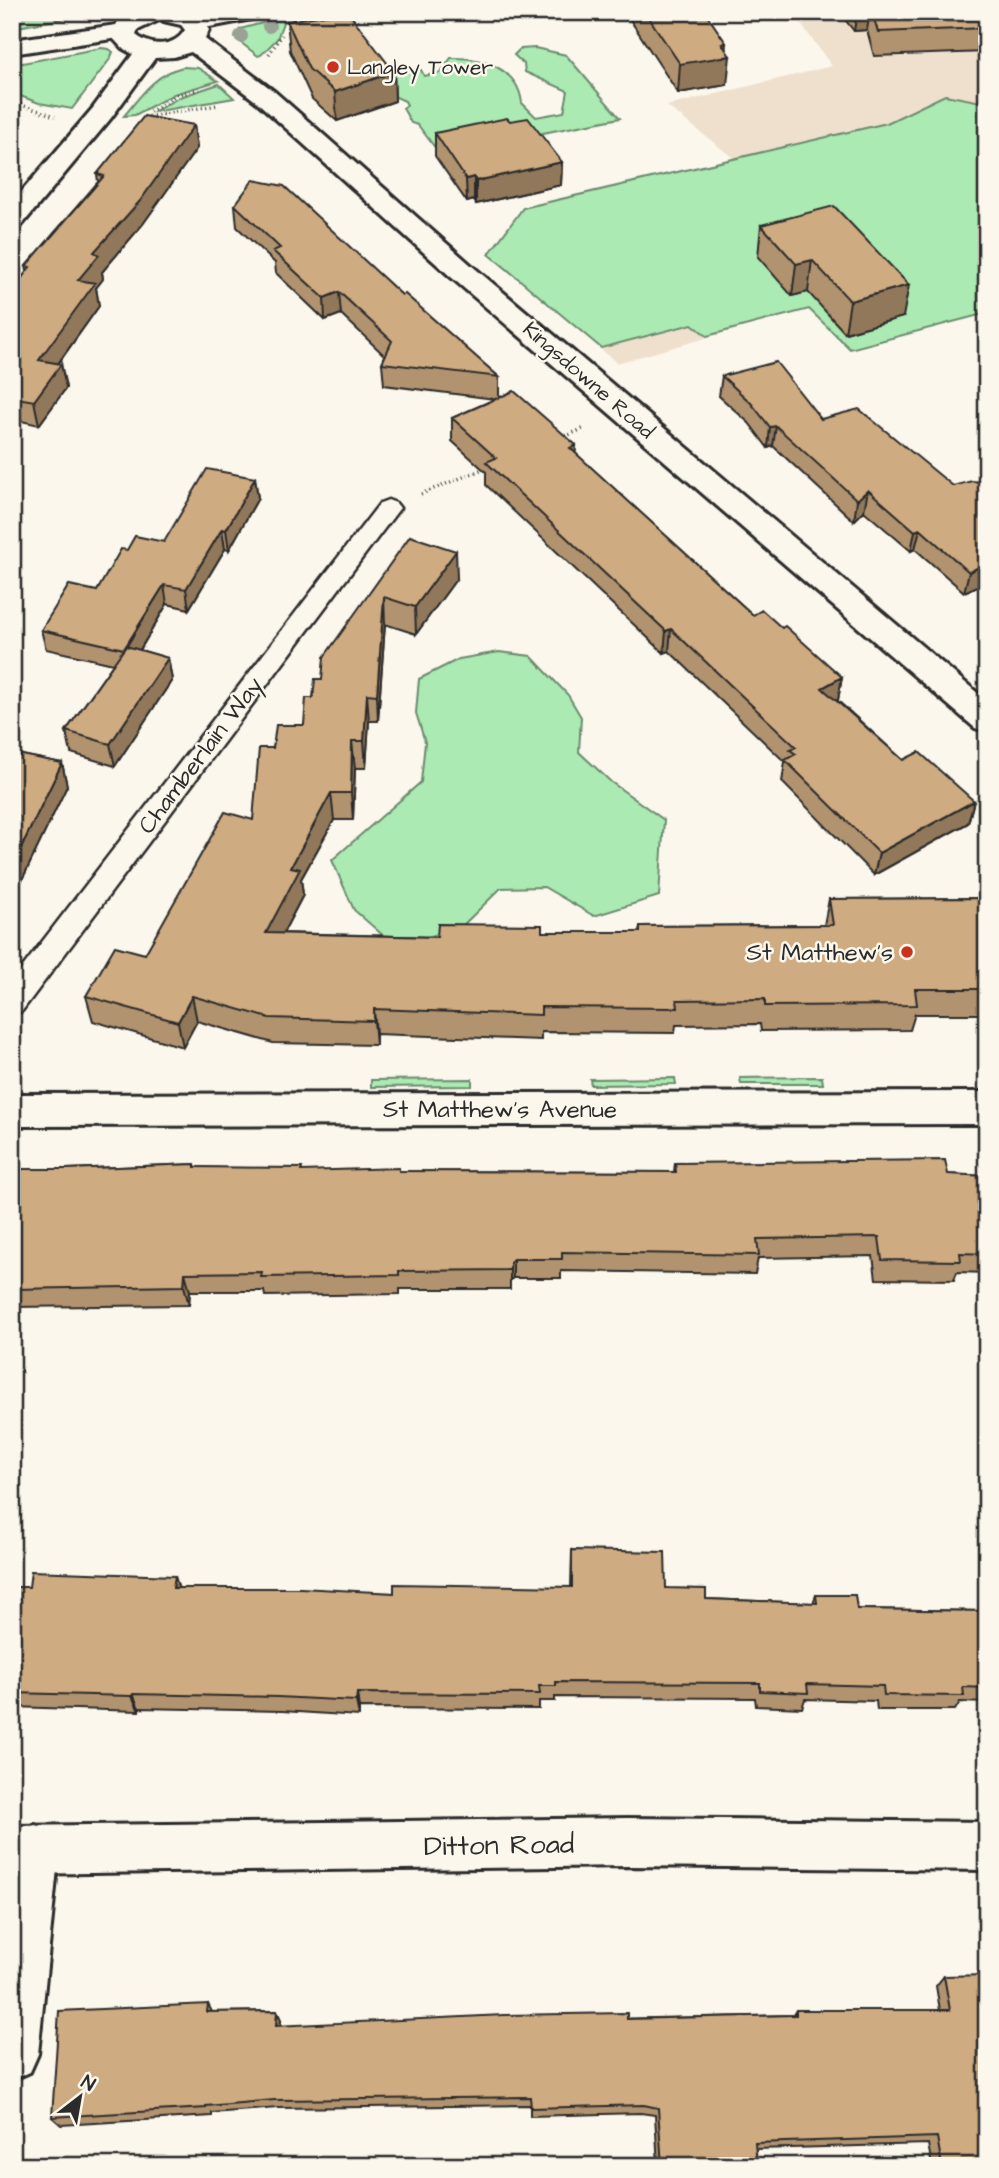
<svg xmlns="http://www.w3.org/2000/svg" width="999" height="2178" font-family="'Architects Daughter',sans-serif">
	<style>
		.built { fill: #eee0cc }
		.green { fill: #abeab2; stroke: #6b8a6e; stroke-width: 2 }
		.lines { fill: none; stroke-linecap: round; stroke-linejoin: round }
		.lane-casing { stroke: #2b2b2b; stroke-width: 5 }
		.street-casing { stroke: #2b2b2b; stroke-width: 6 }
		.secondary-casing { stroke: #2b2b2b; stroke-width: 6 }
		.primary-casing { stroke: #2b2b2b; stroke-width: 6 }
		.path { stroke: #2b2b2b; stroke-width: 3.5; stroke-dasharray: 1 3.5; stroke-linecap: butt }
		.lane { fill: #fbf7ec; fill-rule: evenodd }
		.street { fill: #fbf7ec; fill-rule: evenodd }
		.secondary { fill: #fbf7ec; fill-rule: evenodd }
		.primary { fill: #fbf7ec; fill-rule: evenodd }
		.tree { fill: #9aa195 }
		.wall { fill: #b2936f; stroke: #2b2b2b; stroke-width: 2 }
		.shaded-wall { fill: #91785a; stroke: #2b2b2b; stroke-width: 2 }
		.building { fill: #cfab81; stroke: #2b2b2b; stroke-width: 2 }
		.poi-dot { fill: #c8321e; stroke: #fbf7ec; stroke-width: 2.5 }
		.labels { text-anchor: middle; stroke-width: 5; stroke-linejoin: round; paint-order: stroke }
		.far-poi-label { font-size: 21px; fill: #2b2b2b; stroke: #fbf7ec; text-anchor: start }
		.far-street-label { font-size: 21px; fill: #2b2b2b; stroke: #fbf7ec }
		.street-label { font-size: 24px; fill: #2b2b2b; stroke: #fbf7ec }
		.poi-label { font-size: 24px; fill: #2b2b2b; stroke: #fbf7ec; text-anchor: end }
		.near-street-label { font-size: 28px; fill: #2b2b2b; stroke: #fbf7ec }
	</style>
	<rect width="100%" height="100%" fill="#fbf7ec"/>
	<filter id="ink" filterUnits="userSpaceOnUse"><feTurbulence type="fractalNoise" baseFrequency=".0143" numOctaves="2"/><feDisplacementMap in="SourceGraphic" scale="14" xChannelSelector="R" yChannelSelector="G"/><feConvolveMatrix kernelMatrix="1 2 1 2 8 2 1 2 1" color-interpolation-filters="sRGB"/></filter>
	<g filter="url(#ink)">
		<path class="built" d="M792,12H987V313L850,349L809,309L617,363L489,254L523,208L736,160L667,106L832,66Z"/>
		<path class="green" d="M100,12L12,28L13,12Z
			M285,17L277,39L261,55L258,56L235,38L240,29Z
			M101,48L109,49L113,52L110,59L72,109L39,103L12,93V65Z
			M535,48L566,55L620,118L439,153L418,125L411,123L403,108L407,105L405,101L367,84L394,80L393,69L421,70L424,76L440,73L451,58C482,57 518,68 522,103L536,117L564,112L568,91L525,72L524,64L514,55L520,49Z
			M183,67L198,68L218,81L174,94L135,115L124,116C142,94 155,74 183,67Z
			M219,84L234,98L153,112L180,97Z
			M945,95L987,103V313L850,349L809,309L707,336L692,324L601,348L489,254L523,208L887,123Z
			M499,652L531,656L568,695L581,717L579,752L611,782L664,820L659,896L594,916L544,887L501,888L459,929L394,945L354,910L332,860L421,782L425,742L416,713L419,679L459,659Z
			M822,1077L823,1084H741L740,1078Z
			M675,1078L676,1084L591,1085L590,1079Z
			M472,1079V1086L371,1087V1080Z"/>
		<g class="lines">
			<g class="lane-casing">
				<path id="lane" d="M388,500L396,503L400,508L396,513L22,1011L12,1014V981L380,503Z"/>
			</g>
			<g class="street-casing">
				<path id="street" d="M213,12H266L262,17L194,30L185,28L182,23L185,18Z
					M123,24L132,26L135,31L132,36L12,54V40Z
					M987,1092V1124L12,1126V1094Z
					M35,1825L52,1832L59,1849L38,2054L30,2072L12,2080V1845L18,1832Z"/>
			</g>
			<g class="secondary-casing">
				<path id="secondary" d="M628,1818L987,1822V1870L628,1866L12,1874V1826Z"/>
			</g>
			<g class="primary-casing">
				<path id="primary" d="M133,12L199,14L209,30L205,39L275,92L471,265L987,701V732L975,728L451,277L257,102L191,52L174,57L155,58L111,118L21,226L12,228V203L93,108L133,54L122,48L111,36L118,21ZM159,20L181,25L185,30C174,48 151,47 136,35L138,30Z"/>
			</g>
			<path class="path" d="M290,22L304,13
				M269,54L282,35
				M12,102L55,116
				M150,112L177,95L199,89
				M144,117L218,105
				M561,438L585,428
				M421,494L488,467"/>
			<use href="#lane" class="lane"/>
			<use href="#street" class="street"/>
			<use href="#secondary" class="secondary"/>
			<use href="#primary" class="primary"/>
		</g>
		<g class="tree">
			<circle cx="269" cy="26" r="7"/>
			<circle cx="241" cy="36" r="7"/>
		</g>
		<path class="wall" d="M625,12H705L726,50L727,85L678,93Z
			M839,12H985L987,17V45L986,52L874,56L867,30L854,31Z
			M287,21L394,72L395,101L337,121L312,99L290,51Z
			M510,121L562,162L561,185L476,204L474,200L467,202L435,156V133Z
			M194,125L197,148L143,224L102,272L103,279L96,288L99,306L58,364H61L66,388L39,425L12,419V291L27,271L26,266L98,182L97,174Z
			M235,205L402,295L499,377V397L575,453L753,615L782,628L842,677L838,700H837L903,760L974,801L968,823L874,875L782,782L785,762L669,651L664,653L486,485V472L452,441V418L495,399L384,385L382,363L385,356L341,314L325,320L276,273L275,263L237,227Z
			M761,225L903,317L845,333L808,292L792,296L758,257Z
			M722,376L821,419L953,486H987V591L980,585L964,592L915,549L911,551L864,511L854,521L773,446L768,448L749,423L719,396Z
			M255,478L258,498L229,550L225,549L189,609L167,604L140,650L168,658L172,680L115,766L71,753L66,731L113,664L46,649L41,630L97,591L127,550L164,542Z
			M410,536L457,578L416,634L385,624L378,721H369L366,768H355L353,820H334L301,879L303,895L283,933L437,937L542,932H639L640,926L824,925L829,899L987,898V1014H915L910,1030L761,1031L760,1024L676,1025L675,1033L541,1032V1040L376,1034V1045L273,1043L197,1021L183,1047L93,1021L86,996L145,954L253,820L273,748L304,725L313,698L322,679Z
			M12,753L62,763L67,786L21,882L12,880Z
			M675,1163L987,1176V1273L957,1272L954,1280L876,1279L873,1256L758,1258L755,1274L561,1271V1278H513L510,1280V1289H400V1294L265,1296L264,1291H190L189,1305L12,1307V1169H67L195,1164L196,1167L302,1171L674,1172Z
			M572,1550L666,1588L706,1599L813,1603L816,1595L857,1609L982,1611L987,1603V1703L960,1702L955,1710H877L876,1701L805,1699L802,1708L756,1706L755,1698L555,1697V1701H539V1709L359,1708V1716L282,1711L139,1708V1711L12,1707V1587L179,1588L394,1593L571,1587Z
			M944,1976L987,2166H932L928,2144L756,2149L757,2166H658L655,2115L641,2113L530,2116V2105L278,2108L212,2113V2116L61,2125L52,2117L208,2004L212,2012L277,2011L281,2020V2026L793,2015L796,2010H940L936,1986Z"/>
		<path class="shaded-wall" d="M857,12H870L867,30L854,31Z
			M726,43L725,57L730,56L727,85L678,93L680,64L722,44Z
			M394,72L395,101L337,121L335,92Z
			M194,125L197,148L143,224L102,272L103,279L96,288L99,306L44,383L39,360L78,280L94,252Z
			M562,162L561,185L476,204V181Z
			M474,177V200L467,202L466,179Z
			M812,260L808,292L792,296L796,264Z
			M909,285L903,317L845,333L850,301Z
			M339,292L341,314L325,320L324,298Z
			M61,364L66,388L39,425L34,401Z
			M776,426L773,446L768,448L770,427Z
			M576,445L575,468L570,448Z
			M255,478L258,498L229,550L226,530Z
			M868,490L864,511L854,521L857,500Z
			M222,529L225,549L189,609L186,589Z
			M920,529L915,549L911,551L915,531Z
			M456,551L457,578L416,634L415,607Z
			M985,564L980,585L964,592L969,572Z
			M164,585L167,604L129,668L125,649Z
			M384,597L385,624L378,721L377,695Z
			M671,629L669,651L664,653L666,631Z
			M168,658L172,680L115,766L110,744Z
			M842,677L838,700L818,710L822,688Z
			M367,694L369,721L366,768L364,741Z
			M352,741L355,768L353,820L351,793Z
			M62,763L67,786L21,882L15,860Z
			M331,793L334,820L301,879L303,895L270,958L266,933L291,867Z
			M974,801L968,823L874,875L879,853Z
			M192,996L197,1021L183,1047L178,1022Z
			M374,1009L376,1034V1045L374,1021Z
			M513,1259V1278L510,1280V1262Z
			M185,1273L190,1291L189,1305L184,1286Z
			M175,1576L180,1593L173,1588Z
			M357,1693L359,1708V1716L356,1701Z
			M133,1694L139,1708V1711L132,1696Z
			M277,2011L281,2020L280,2035L276,2026Z"/>
		<path class="building" d="M343,12H348L394,72L335,92L309,69L287,21Z
			M645,12H705L726,43L722,44L730,56L680,64Z
			M872,12H985L987,17V28L878,32Z
			M144,116L194,125L140,201L94,252L99,255L78,280L95,283L39,360L61,364L34,401L12,397V291L30,267L26,266L104,176L97,174Z
			M507,118L510,121L528,118L562,162L476,181L474,177L466,179L435,133Z
			M253,180L284,186L402,295L405,294L499,377L382,363L392,341L339,292L324,298L273,251L280,248L235,205Z
			M834,206L909,285L850,301L812,260L796,264L761,225Z
			M776,362L821,419L859,409L953,486L972,481L980,482L987,486V566L985,564L969,572L920,529L915,531L868,490L857,500L776,426L770,427L751,403L722,376Z
			M514,391L576,445L570,448L753,615L762,610L782,628L785,626L842,677L822,688L903,760L919,752L974,801L879,853L785,760L796,754L790,750L796,747L671,629L666,631L486,462L496,458L452,418Z
			M207,469L255,478L226,530L222,529L186,589L164,585L124,649L41,630L69,585L97,591L121,549L127,550L135,536L164,542Z
			M410,536L456,551L415,607L384,597L377,695L367,694L364,741H352L351,793H331L291,867L300,869L266,933L437,937L438,924L542,925V932H640V926L833,925L829,899L987,898V989H915L917,1005L765,1006V999L677,1000L678,1008L541,1007V1015L374,1009V1021L269,1018L192,996L178,1022L86,996L115,946L145,954L225,812L253,820L259,748H273L276,725H304L306,698H313L315,679H322L324,657Z
			M126,646L168,658L110,744L66,731Z
			M12,753L62,763L15,860L12,859Z
			M945,1160L948,1174L987,1176V1254L960,1253L961,1261L882,1260L879,1237L757,1239L759,1255L562,1252V1259H513L510,1262V1270L399,1271V1275L261,1277L262,1272L185,1273L184,1286L12,1289V1169H67L195,1164V1167L302,1168L301,1171L399,1168V1171L676,1172L675,1163Z
			M572,1550L665,1552L666,1588L706,1589V1599L817,1603L816,1595H855L857,1609L987,1611V1688L963,1687L964,1696L884,1695L883,1686L807,1684L808,1693L760,1691V1683L556,1682V1686H539L540,1694L357,1693L356,1701L278,1697L133,1694L132,1696L12,1693V1587H29L31,1571L175,1576L173,1588H300L394,1593V1584L572,1587Z
			M987,1975V2166H942L937,2137L755,2143L757,2166H662L658,2108L644,2105L531,2108L530,2097L274,2100L206,2106V2108L52,2117L59,2011L208,2004L207,2012L277,2011L276,2026L504,2015L627,2013V2019L796,2015V2010H950L944,1976Z"/>
	</g>
	<g class="poi-dot">
		<circle cx="333" cy="67" r="7"/>
		<circle cx="907" cy="952" r="7"/>
	</g>
	<g class="labels">
		<g class="far-poi-label">
			<text x="347" y="74">Langley Tower</text>
		</g>
		<g class="far-street-label">
			<text transform="translate(589 380) rotate(41)" y="7">Kingsdowne Road</text>
		</g>
		<g class="street-label">
			<text transform="translate(200 755) rotate(-53)" y="8">Chamberlain Way</text>
			<text x="500" y="1117">St Matthew's Avenue</text>
		</g>
		<g class="poi-label">
			<text x="893" y="960">St Matthew's</text>
		</g>
		<g class="near-street-label">
			<text transform="translate(499 1844) rotate(-1)" y="10">Ditton Road</text>
		</g>
	</g>
	<rect width="999" height="2178" fill="none" stroke="#fbf7ec" stroke-width="42"/>
	<rect x="21" y="21" width="957" height="2136" fill="none" stroke="#2b2b2b" stroke-width="2.5" filter="url(#ink)"/>
	<g transform="translate(80 2097) rotate(31)" stroke="#fbf7ec" stroke-width="5" paint-order="stroke">
	<path d="M0-5L12 26L0 18L-12 26Z" fill="#2b2b2b"/>
	<text y="-10" font-size="19" font-weight="bold" text-anchor="middle" fill="#2b2b2b">N</text>
	</g>
</svg>
